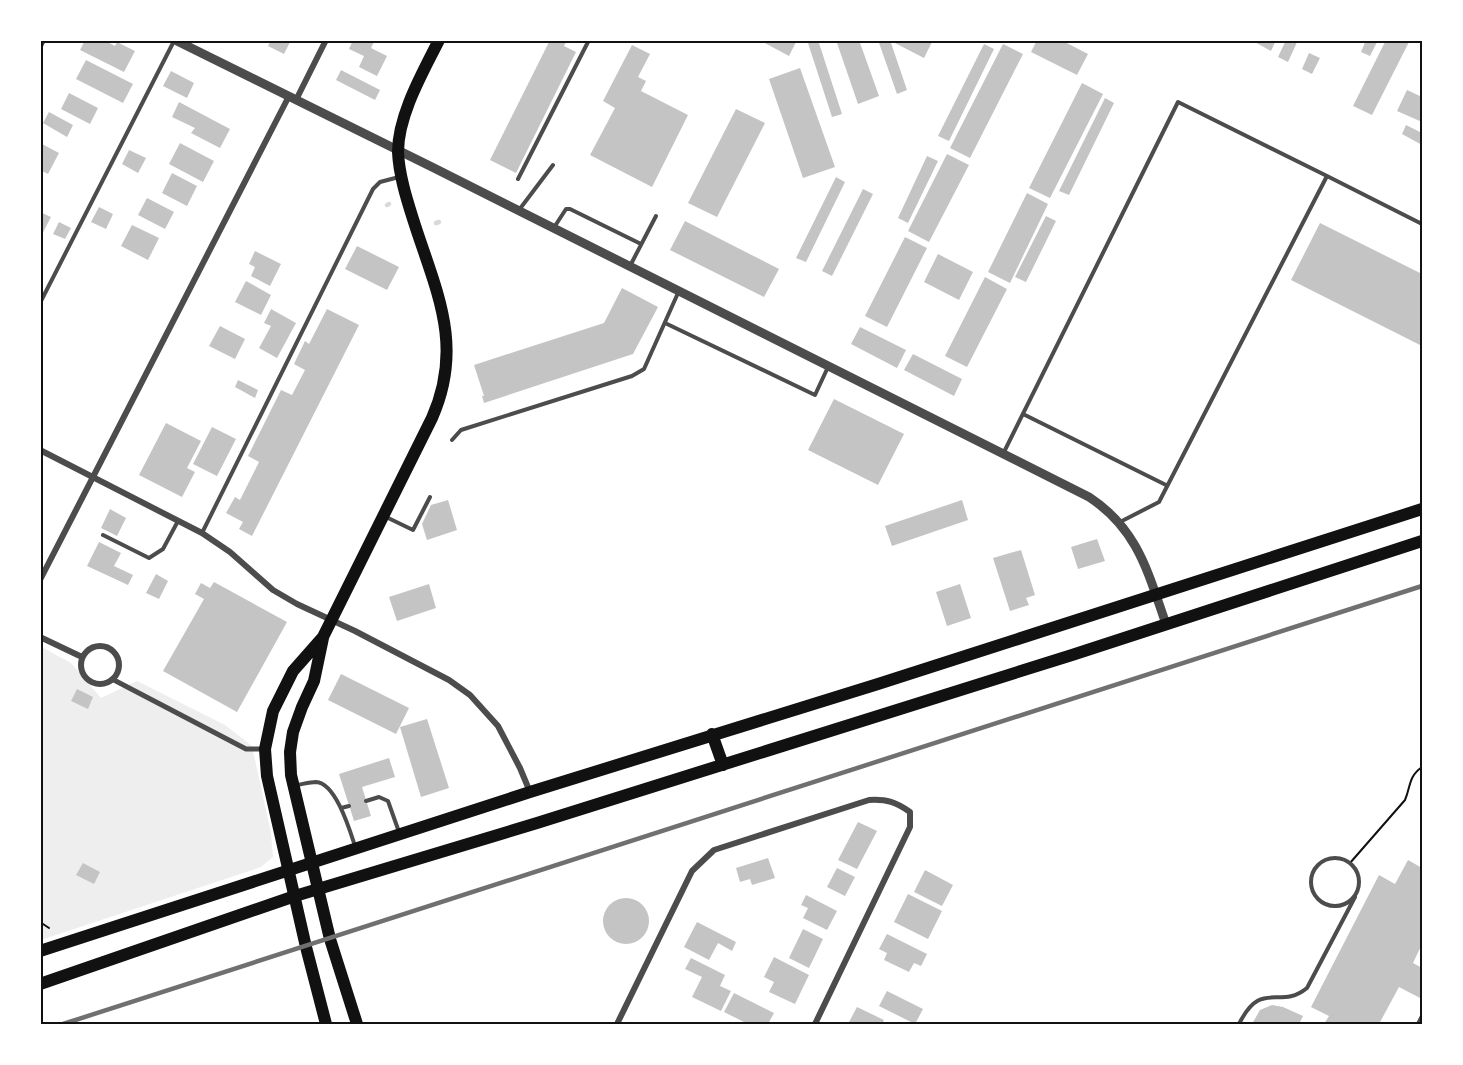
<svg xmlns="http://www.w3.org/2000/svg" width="1463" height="1065" font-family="'Varela Round',sans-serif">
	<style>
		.green { fill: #eee }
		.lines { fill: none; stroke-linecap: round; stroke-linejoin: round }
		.stream { stroke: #d9d9d9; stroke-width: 4.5 }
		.building { fill: #c4c4c4 }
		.path { stroke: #111; stroke-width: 2 }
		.service { stroke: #4c4c4c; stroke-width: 4 }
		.pedestrian { stroke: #4c4c4c; stroke-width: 5 }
		.minor { stroke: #4c4c4c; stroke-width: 6 }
		.tertiary { stroke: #4c4c4c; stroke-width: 9 }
		.primary { stroke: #111; stroke-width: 12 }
		.trunk { stroke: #111; stroke-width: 12 }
		.rail { stroke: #707070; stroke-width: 4.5 }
		.neatline { fill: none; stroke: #111; stroke-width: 2 }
	</style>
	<rect width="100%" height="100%" fill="#fff"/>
	<path class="green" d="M40,646L71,663L101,698L137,681L225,725L252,746L271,833L273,857L261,867L41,940Z"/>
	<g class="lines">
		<path class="stream" d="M387,205L389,204
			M436,223L439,222"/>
	</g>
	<path class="building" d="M85,40H104L115,46L117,42L135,51L124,72L80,50Z
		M271,40H291L284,54L268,46Z
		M353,40H375L371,48L387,56L377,76L359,67L364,56L349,49Z
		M550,40H567L564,46L576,52L516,173L490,160Z
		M759,40H797L789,56Z
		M807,40H818L842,114L832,117Z
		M836,40H859L879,96L858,104Z
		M878,40H890L907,90L897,94Z
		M894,40H933L924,58L893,42Z
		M1037,40H1061L1088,54L1077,75L1031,52Z
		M1251,40H1276L1271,51Z
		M1286,40H1298L1288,62L1278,57Z
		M1366,40H1378L1370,56L1361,52Z
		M1386,40H1410L1372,115L1353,106Z
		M984,44L994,49L949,141L938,136Z
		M1003,44L1023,54L970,158L950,148Z
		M632,45L650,54L638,77L646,81L641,91L688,115L652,187L590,155L615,108L603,101Z
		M1309,53L1320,58L1312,74L1302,69Z
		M86,60L133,84L123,103L76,79Z
		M800,68L835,167L803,178L769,79Z
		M341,70L380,90L375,100L336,80Z
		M171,71L194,83L187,98L163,86Z
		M1082,83L1103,94L1050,198L1029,188Z
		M1407,90L1422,97V122L1397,111Z
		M69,93L98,108L90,124L61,109Z
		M1105,98L1114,103L1069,195L1059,191Z
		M179,102L230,129L220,148L191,133L195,128L172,117Z
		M736,109L765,123L717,217L688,203Z
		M49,112L73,125L67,137L43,123Z
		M1406,125L1422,133V145L1402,134Z
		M40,143L59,153L48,174L40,170Z
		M180,143L214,161L203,182L169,164Z
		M129,150L146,158L138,173L122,164Z
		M947,154L969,165L929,242L908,231Z
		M927,156L938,161L908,223L898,218Z
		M172,173L197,186L187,206L162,193Z
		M836,177L845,182L806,262L796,258Z
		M863,189L873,194L832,276L822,271Z
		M1027,193L1048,204L1010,283L988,272Z
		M147,198L174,212L165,229L138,215Z
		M99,207L113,214L106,229L91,222Z
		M40,212L51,217L40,238Z
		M1046,216L1056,221L1026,282L1015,277Z
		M685,221L779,269L764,297L670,250Z
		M59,222L71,228L65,239L53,234Z
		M1320,223L1422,274V341L1420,345L1291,280Z
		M132,225L159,238L148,260L121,246Z
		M905,237L927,248L887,327L865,316Z
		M357,246L399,267L387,290L345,269Z
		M255,251L281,264L270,286L251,276L255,267L249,264Z
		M938,254L973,272L959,300L924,282Z
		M985,277L1007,289L967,367L945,356Z
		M246,281L271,295L261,315L235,302Z
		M622,288L658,307L633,354L484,403L482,396H484L474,365L604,323Z
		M271,309L296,323L277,358L259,348L271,326L264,323Z
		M327,309L359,325L252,536L239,529L243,522L226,513L235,497L240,500L259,462L248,456L281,390L292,395L305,370L294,364L305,341L309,344Z
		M220,326L245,339L235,359L209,346Z
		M860,327L906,350L897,368L851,344Z
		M913,354L962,379L954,396L904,370Z
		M238,380L258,390L255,398L235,387Z
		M834,399L904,434L878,485L808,450Z
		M166,423L201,441L187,468L195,472L182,497L139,475Z
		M212,427L236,439L217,476L193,464Z
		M448,500L457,530L427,540L422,524L431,505Z
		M962,500L968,520L892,546L885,526Z
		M110,509L126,518L117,536L101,528Z
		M1097,539L1105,561L1078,569L1071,547Z
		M99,542L121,553L114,566L133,575L128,585L87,566Z
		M1021,550L1035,595L1026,598L1029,605L1010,611L993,558Z
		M156,574L168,581L159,599L146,593Z
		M214,582L287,622L237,712L163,671L204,599L195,594L201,583L210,588Z
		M429,584L436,608L397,621L389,597Z
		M960,584L971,618L947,626L936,592Z
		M341,674L409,708L396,734L328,700Z
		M77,689L93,697L88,709L71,701Z
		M427,719L449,788L421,797L400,727Z
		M389,758L395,777L362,787L371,816L354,821L339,774Z
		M858,822L877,831L857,869L838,860Z
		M768,858L775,878L752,885L750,879L740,882L736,868Z
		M1408,860L1422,868V885L1420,891L1422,892V944L1413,963L1422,968V993L1420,998L1399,987L1379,1024H1324L1329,1016L1311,1007L1379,875L1395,884Z
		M83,863L100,872L94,884L76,875Z
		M837,868L855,877L845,896L827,887Z
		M925,870L953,885L942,906L914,892Z
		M908,894L942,911L928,939L894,922Z
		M806,895L837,911L827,930L803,918L808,908L801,905Z
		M603 921a23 23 0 1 1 46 0a23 23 0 1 1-46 0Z
		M697,922L736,942L732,951L718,943L709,960L684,947Z
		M803,929L823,939L809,968L789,958Z
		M887,934L927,954L921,966L914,963L909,972L884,960L887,953L879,949Z
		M774,957L809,975L795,1004L769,992L774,982L764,977Z
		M691,958L725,975L720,986L731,991L721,1011L692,997L702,977L685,969Z
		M887,991L923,1009L915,1024L879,1006Z
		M734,993L774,1013L768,1024H748L724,1012Z
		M1272,1005L1283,1007L1303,1016L1299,1024H1252L1260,1010Z
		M857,1007L884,1020L882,1024H848Z"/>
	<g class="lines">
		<path class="path" d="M1350,863L1405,800C1411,786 1408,777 1422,767
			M40,922L49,928"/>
		<path class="service" d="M518,179L589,40
			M519,210L553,165
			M555,226L566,209H570L641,244
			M630,266L656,216
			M40,303L174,41
			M665,323L815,395L828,367
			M1023,414L1166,485
			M452,440L461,430L632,376L644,369L678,293
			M1003,454L1178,102L1327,176
			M384,516L413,530L430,497
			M1120,522L1159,502L1327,176L1422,224
			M202,533L373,189L380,182L399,177
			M103,535L149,558L163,549L178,521
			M297,785C303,784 311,782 316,782C336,783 350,831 355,846
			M366,801L379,797L388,801L399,832
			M341,808L349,806
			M1311 882a24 24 0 1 1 48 0a24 24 0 1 1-48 0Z
			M1239,1024C1262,978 1279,1011 1307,988L1355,897
			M1418,1024L1422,1016"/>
		<path class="pedestrian" d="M112,679L246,749H264"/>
		<path class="minor" d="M40,46L43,40
			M296,100L326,40
			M40,450L202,533L230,552L273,590L297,604L355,631L449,680L470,695L498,726L520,768L530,792
			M40,580L289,96
			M40,637L82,657
			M81 665a19 19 0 1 1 38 0a19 19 0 1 1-38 0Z
			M617,1024L692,871L714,850L869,800C887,799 896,802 910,812V827L815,1024"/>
		<path class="tertiary" d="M175,40L434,168L1089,497C1138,529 1148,573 1166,624"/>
		<path class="primary" d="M323,638L314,681L302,707L293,732L290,752L291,775L330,939L357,1024
			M326,1024L306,947L267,776L265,749L273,711L293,671L323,637L432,418C465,344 435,289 413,219C406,197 399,174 398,152C398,115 423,72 439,40"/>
		<path class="trunk" d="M712,734L723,765
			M40,951L530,792L878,684L1422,509
			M40,984L295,896L537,823L1072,655L1422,541"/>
		<path class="rail" d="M63,1024L1422,586"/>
	</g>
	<rect width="1463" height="1065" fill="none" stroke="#ffffff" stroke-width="84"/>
	<rect x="42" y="42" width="1379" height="981" class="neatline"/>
</svg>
